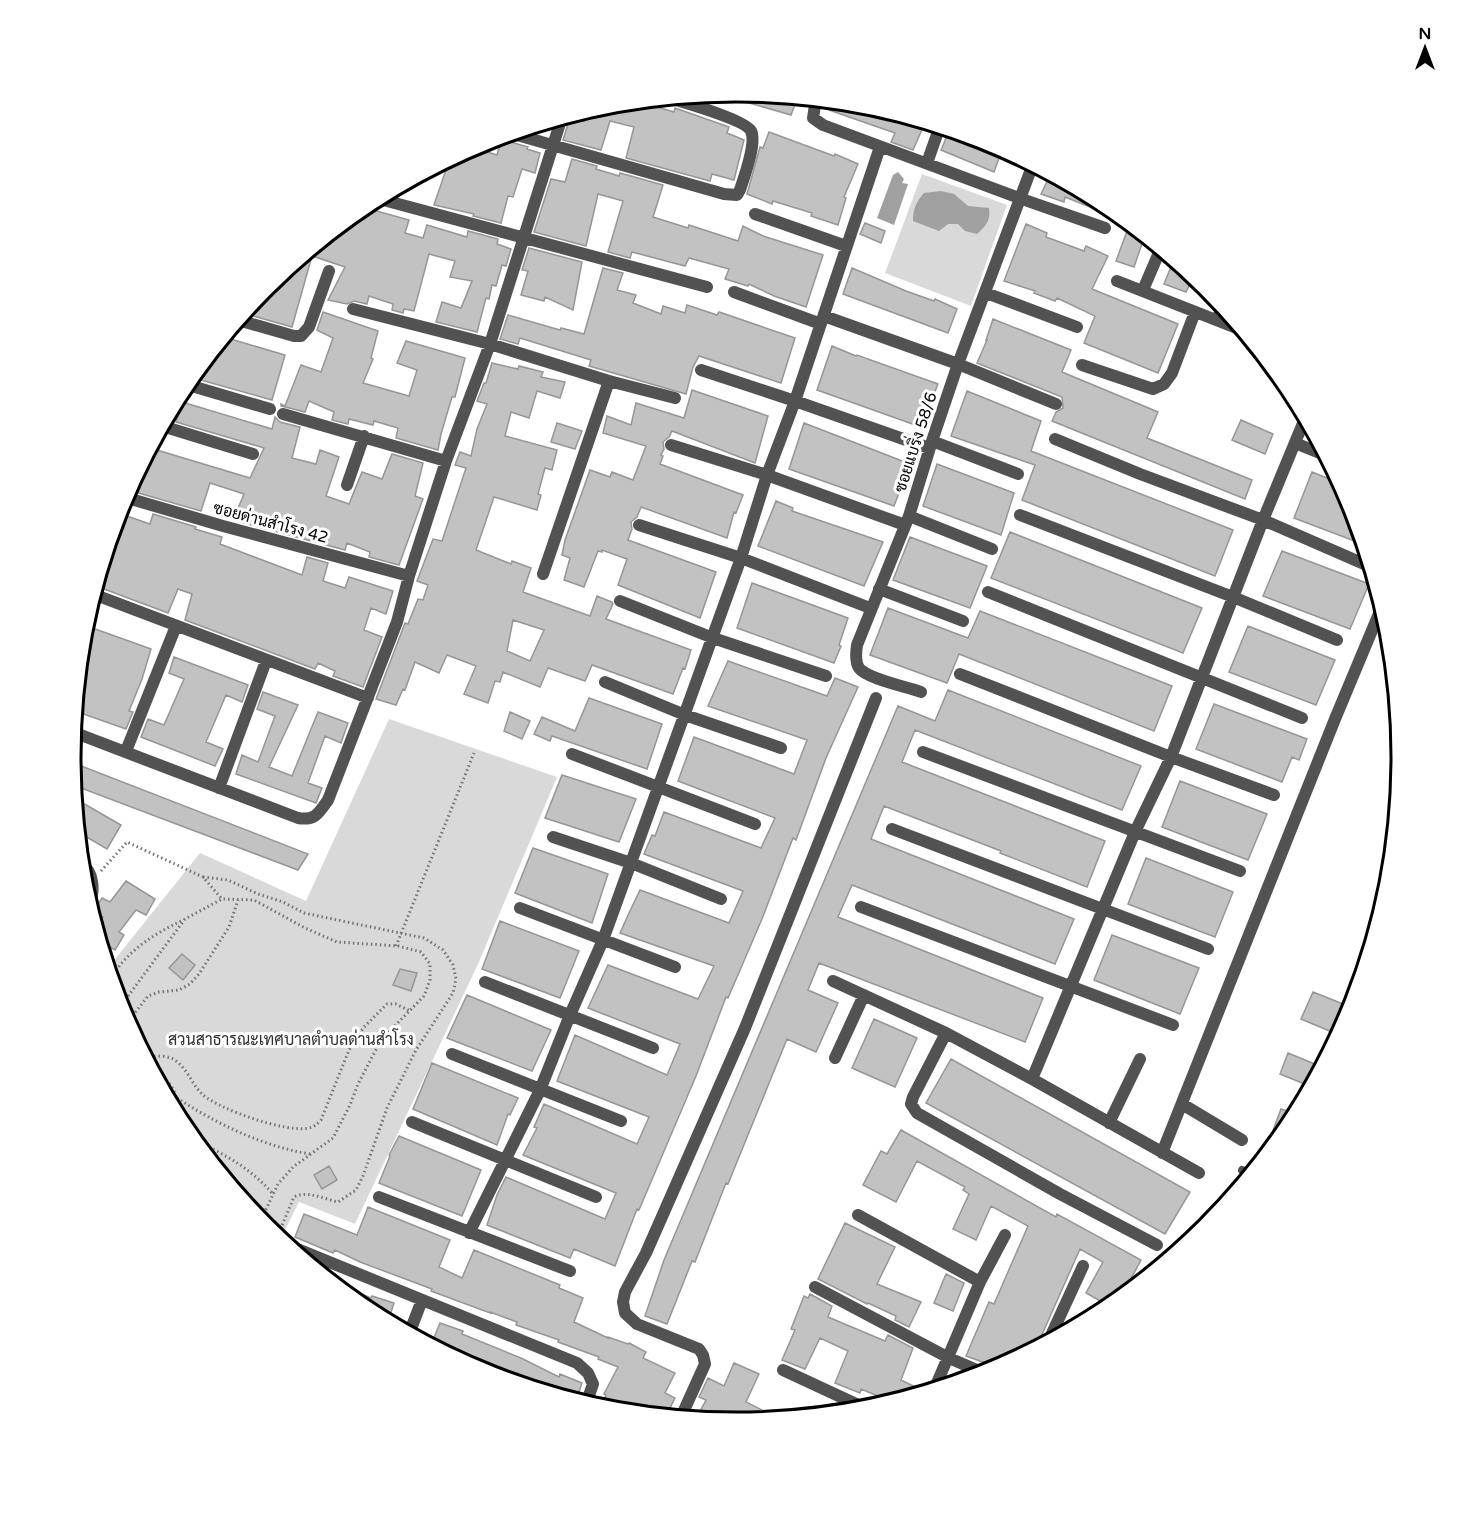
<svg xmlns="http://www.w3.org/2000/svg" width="1473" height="1514" font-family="'Varela Round',Sarabun,sans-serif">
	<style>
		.green { fill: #d9d9d9 }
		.water { fill: #a0a0a0 }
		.building { fill: #c2c2c2; stroke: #969696; stroke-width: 1.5; fill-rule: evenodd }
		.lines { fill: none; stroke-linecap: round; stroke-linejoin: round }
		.path { stroke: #747474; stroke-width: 3; stroke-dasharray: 1.5 3; stroke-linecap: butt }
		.service { stroke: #525252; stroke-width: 8 }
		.minor { stroke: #525252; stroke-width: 12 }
		.labels { text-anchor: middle; stroke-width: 6; stroke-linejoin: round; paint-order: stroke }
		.street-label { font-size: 16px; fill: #000; stroke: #fff }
		.park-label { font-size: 16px; fill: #303030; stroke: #fff }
		.rim { fill: none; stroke: #000; stroke-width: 3 }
	</style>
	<rect width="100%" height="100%" fill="#fff"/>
	<path class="green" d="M922,174L1007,205L971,306L885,273Z
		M389,719L557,777L479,962L355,1224L299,1202L280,1240L265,1228L183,1127L121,1012L108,968L200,853L306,901Z"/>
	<path class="water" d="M898,172L904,179L902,183L908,184L894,225L877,218L893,175Z
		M941,191L954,194L968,206L989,208C991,220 986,226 977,234L965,231L958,224H948L939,231L913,221C913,209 916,202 924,193Z"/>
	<path class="building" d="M737,91L771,94L798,97L791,115L725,96L726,92Z
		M637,101L674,112L675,108L729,127L727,133L744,140L734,180L712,174L710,181L626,158L634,127L610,121L601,150L563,140L570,117L584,121L587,110L607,104L618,107L620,102Z
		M833,101L867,104L924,125L913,150L891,142L895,133L829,110Z
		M950,129L979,138L978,141L1002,150L994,172L941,150Z
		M769,132L834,156L835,154L858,164L844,197L846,198L838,225L811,216L812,213L773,201L772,204L747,194L760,147L763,148Z
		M502,136L507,141L528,147L527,149L540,153L535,173L522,169L513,197L508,196L501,223L473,216L474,214L434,205L450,158L472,147L497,155Z
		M572,159L597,166L596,169L619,176L620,173L663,185L653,217L688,228L689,225L738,241L743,226L763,236L823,255L806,307L774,296L749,284L748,286L725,279L729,269L689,258L685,266L632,252L630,258L608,252L623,201L598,194L586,246L534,232L551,179L565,182Z
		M1051,173L1098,199L1095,209L1065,197L1064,202L1041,194Z
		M362,207L409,220L405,233L423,238L427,225L467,237L468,231L498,239L497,244L511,249L506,266L502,265L496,286L492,285L489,299L486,298L477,332L436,322L442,302L461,308L472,281L450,277L455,261L429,254L414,311L404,309L403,313L392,310L393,304L369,296L367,304L354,301L347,304L328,300L345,267L312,256L292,327L243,313L266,286Z
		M865,223L885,231L881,243L860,234Z
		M1130,223L1145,235L1134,267L1116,261Z
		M1026,224L1047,233L1046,237L1084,251L1086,246L1108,256L1092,289L1178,324L1158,373L1084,343L1095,316L1057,298L1055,301L1034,293L1035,291L1004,281Z
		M529,248L582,262L573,310L545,297L544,301L521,295L528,271L522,270Z
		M1174,259L1208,286L1216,297L1189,286L1186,292L1164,284Z
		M603,268L623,273L617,290L636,295L633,303L661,314L663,306L685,313L687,305L717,315L719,312L795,338L781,383L699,356L693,367L686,394L589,366L591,360L520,338L518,344L500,339L508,315L560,330L561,328L584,334Z
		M852,268L906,291L934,301L935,299L957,309L948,333L843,294Z
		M323,312L378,331L371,358L373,359L363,383L409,396L417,370L397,363L406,341L465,358L455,397H452L441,434L438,450L396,438L398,428L374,421L373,425L349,419L348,424L332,420L334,412L309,401L305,412L281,406V404L285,406L301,365L321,372L333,338L317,330Z
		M993,319L1071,350L1062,372L1158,412L1147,438L1252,480L1245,499L1052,421L1056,412L1063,408L1062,397L977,363L987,340H986Z
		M224,337L285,355L272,400L197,379L202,364Z
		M832,346L856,356L857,355L938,384L921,427L817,390Z
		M492,363L518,369L519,366L543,372L541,377L565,382L560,398L537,391L529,418L511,412L505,436L557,450L552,470L545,468L538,494L541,495L537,510L494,497L476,550L511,564L512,561L531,568L523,592L590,616L597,596L612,602L613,604L606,619L691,650L685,669L683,668L673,694L592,665L585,681L548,668L540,687L503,672L500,682L495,681L488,703L464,694L476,666L447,655L439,673L415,662L405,690L403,689L396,705L376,699L405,623L408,624L418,599L423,600L428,585L417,581L433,539L442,541L466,468L455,465L460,452L471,456L477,429L487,404L477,401L484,383H486ZM513,620L544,630L530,661L507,651Z
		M692,390L768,416L755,463L672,431L669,437L663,442L664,449L661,455L663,456L660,464L743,495L736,513L734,512L727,538L641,507L637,517L631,522L632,529L628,540L716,572L700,618L618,585L627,559L602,550V552L598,551L584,587L564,580L570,558L562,555L565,540L590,470L610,477L612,472L633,480L646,446L603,433L607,416L631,425L636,403L684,418Z
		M967,391L1041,421L1031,451L1233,530L1215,576L1022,500L1035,465L951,436Z
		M182,402L272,429L275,417L280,422L300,427L292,458L316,464L320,450L339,457L326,496L349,504L362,472L382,479L392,454L423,463L415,496L423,499L399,565L369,557L370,552L347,543L345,550L233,520L244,494L210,483L201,511L128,490L150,448L250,478L264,448L176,422Z
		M1241,420L1273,434L1265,454L1232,440Z
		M557,423L582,431L575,449L551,442Z
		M804,423L910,464L894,506L789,469Z
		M937,464L1014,493L1001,535L923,506Z
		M1312,472L1342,484L1352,502L1365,545L1294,518Z
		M776,501L793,508L792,511L883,542L864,586L758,546Z
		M118,513L150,524L153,514L196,527L195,529L222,537L220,544L302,575L307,557L328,563L323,581L345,588L349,577L393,591L386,614L371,608L364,630L382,637L363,687L333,676L335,671L318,663L315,669L185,620L192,594L178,589L168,613L96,586Z
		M1010,532L1202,608L1183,653L991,578Z
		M910,537L987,566L970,608L893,580Z
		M1282,551L1369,584L1350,629L1263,596Z
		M752,583L848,618L839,645L841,646L834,663L737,628Z
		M888,608L968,638L980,611L1172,686L1154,731L959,654L947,683L870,655Z
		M84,625L151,649L142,679L129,711L133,712L126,729L75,711Z
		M1248,626L1335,660L1316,705L1229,672Z
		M174,657L248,685L242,702L226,695L206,742L223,749L215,766L141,737L148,719L164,725L184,679L169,673Z
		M728,661L827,696L835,678L858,687L826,758L796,840L793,838L762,919L728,998L726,997L696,1076L639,1210L637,1209L615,1266L574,1249L570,1258L487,1225L497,1195L506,1177L605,1219L616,1193L523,1155L537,1128L534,1127L544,1104L637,1144L649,1117L557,1081L575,1035L667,1075L680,1044L588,1008L608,965L698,999L714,966L620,933L629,913L640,890L729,923L743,891L644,854L652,835L655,836L664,812L761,848L775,818L678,781L694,737L794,774L807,740L708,706Z
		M948,690L1141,766L1122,810L915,730L902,762L1105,841L1087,887L1000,853L1001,851L884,806L871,839L1074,919L1055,964L852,885L838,917L1043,998L1025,1042L819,963L808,990L838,1003L816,1052L787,1039L728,1184L726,1183L695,1262L692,1261L667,1324L645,1316L664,1260L898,706L935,721Z
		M263,692L298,705L269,767L292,776L318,712L348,723L341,743L325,736L308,783L322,788L316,803L236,774L242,755L258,762L275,716L257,709Z
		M589,698L662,724L647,769L552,736L550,741L534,734L542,717L575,731Z
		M1214,704L1307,739L1299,760L1292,757L1282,782L1196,749Z
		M510,712L530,721L522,739L504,731Z
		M71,762L308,854L298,870L73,785Z
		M562,775L636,799L619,842L545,818Z
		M1180,781L1267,814L1248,860L1162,827Z
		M81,802L121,825L107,849L78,832L76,811Z
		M533,848L608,874L592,923L515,893Z
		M1146,858L1233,892L1215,937L1128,904Z
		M126,881L155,899L146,915L136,910L119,932L124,935L115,950L110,947L105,957L96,927L103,917L93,912L102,898L110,902Z
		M500,921L579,951L560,998L482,969Z
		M1112,935L1199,968L1180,1014L1094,980Z
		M182,954L195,965L183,980L169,968Z
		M400,969L417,973L411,991L393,985Z
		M1313,992L1353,1008L1339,1035L1301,1019Z
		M467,995L551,1030L532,1071L447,1038Z
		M874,1019L917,1038L895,1087L852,1068Z
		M1288,1053L1322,1067L1312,1087L1280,1074Z
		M951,1059L1190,1192L1165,1234L926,1103Z
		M432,1063L518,1098L510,1115L508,1114L497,1145L413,1109Z
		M1281,1109L1297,1114L1282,1137L1272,1133Z
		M901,1130L1056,1217L1057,1214L1141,1260L1119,1301L1111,1307L1086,1293L1103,1262L1080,1249L1036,1348L999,1368L966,1356L989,1302L994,1304L1028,1226L991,1206L976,1240L953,1229L969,1194L963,1190L965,1187L917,1161L896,1202L863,1185L881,1151L887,1154Z
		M399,1136L481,1170L462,1216L379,1183L390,1156L389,1155Z
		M329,1166L337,1180L322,1189L314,1175Z
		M368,1207L450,1240L439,1267L462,1278L474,1250L560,1285L559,1288L583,1298L574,1322L608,1338V1337L628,1344L629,1343L646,1352L643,1358L675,1373L665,1393L675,1398L666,1416L642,1414L628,1407L626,1412L600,1408L606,1395L604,1394L618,1367L598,1359L599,1357L558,1342L559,1340L516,1325L517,1322L490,1312V1313L431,1291L432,1289L360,1262L335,1250L333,1253L295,1237L304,1214L357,1235Z
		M845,1223L895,1247L877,1284L921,1302L909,1327L895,1320L896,1316L868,1303L867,1304L818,1279Z
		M946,1274L964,1283L953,1311L934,1303Z
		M340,1285L371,1298L372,1296L394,1303L388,1322L366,1311L338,1288Z
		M810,1294L832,1306L828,1317L885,1341L888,1335L913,1348L901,1380L926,1392L892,1402L861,1389L860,1393L835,1383L848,1351L820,1338L805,1369L782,1360L795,1330L791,1329L804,1296L808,1298Z
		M440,1323L463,1331L462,1334L521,1358L559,1377L560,1374L582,1383L576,1401L508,1378L431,1345Z
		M734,1363L759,1374L746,1402L780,1419L736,1423L715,1421L699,1413L706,1400L699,1397L708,1378L724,1386Z"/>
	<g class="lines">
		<path class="path" d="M101,871L127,842L203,877L222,899
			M203,877L228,880L258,894L283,902L304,913L424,938L443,950L453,965L456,979L453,993L416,1050L387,1108L363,1176L356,1190L338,1202C324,1199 307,1190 294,1197L277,1237
			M396,946L474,753
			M111,978C128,950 154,934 183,920
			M120,1007L185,919L222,899L254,900L305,928L337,942L398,946L421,952L430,964V980L424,996L381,1040L358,1084L350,1105L333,1138L293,1167L278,1184L260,1222
			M127,1023L148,996L159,992L179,990L190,984L199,974L229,927L238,900
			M145,1057C154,1056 165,1055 173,1059C187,1067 192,1085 203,1095C221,1110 286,1133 309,1128C314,1127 317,1124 321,1120L349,1050L364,1027L387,1004H396L410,1011
			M154,1074C172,1080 180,1096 176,1114
			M177,1098C217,1124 262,1146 310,1154
			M193,1139C225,1155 248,1166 272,1193"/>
		<path class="service" d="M1242,1170L1251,1174"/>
		<path class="minor" d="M816,99L813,118L823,125L1019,198L1105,228
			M510,133L724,194L737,195L740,190C744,177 757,143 751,131C746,120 683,102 669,98
			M927,163L940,126
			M376,198L707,287
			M755,214L846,246
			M1117,281L1244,331
			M1143,290L1161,248
			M734,292L821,324
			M986,293L1077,327
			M353,309L490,344L609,381L675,398
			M824,316L958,364L1056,404
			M238,320L294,336H301L309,327L329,271
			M1217,320L1223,306
			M1082,365L1153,389L1164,384L1172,373L1195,312
			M701,370L795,401L929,448
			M185,384L270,409
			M283,414L446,461
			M162,426L253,454
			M1055,439L1140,474L1263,520L1371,567
			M932,441L1018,474
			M1295,443L1327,456
			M671,445L767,475L905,525
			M347,485L364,436
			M124,497L223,526L409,576
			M1020,515L1233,597L1337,640
			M909,516L992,549
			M639,525L741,558L870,608
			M543,574L609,381
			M879,589L963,621
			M988,592L1302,718
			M93,594L368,698
			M620,601L713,638L826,676
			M960,674L1171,757L1274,795
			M605,682L685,715L781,748
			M921,692C908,687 867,679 859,668C855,662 856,652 857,645L909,516L932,441L958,364L1033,164
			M73,732L298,818C315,821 319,813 328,800L397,622L409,576L446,461L490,344L562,117
			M126,751L176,626
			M923,752L1240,871
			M572,754L755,824
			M219,788L266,661
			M892,829L1208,949
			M553,837L631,863L721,899
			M81,864C94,871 95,892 89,904
			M861,907L1173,1025
			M520,908L675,967
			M833,981L946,1033L1032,1079L1135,832L1171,757L1263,520L1306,416
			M485,982L653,1048
			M946,1033L913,1097L911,1104L917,1113L1060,1194L1157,1245
			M452,1054L621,1121
			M835,1058L864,995
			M1032,1079L1199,1173
			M1182,1104L1242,1140
			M412,1122L596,1197
			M1109,1123L1140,1059
			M1162,1153L1335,719L1383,604
			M379,1197L570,1271
			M858,1215L980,1282
			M469,1233L540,1090L570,1015L603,940L741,558L767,475L795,401L880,147
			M295,1248L577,1363L588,1373L593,1384L586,1404
			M815,1287L949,1358L986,1374
			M409,1334L422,1300
			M1048,1342L1083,1266
			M783,1370L869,1410
			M934,1390L980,1282L1005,1235
			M681,1417L705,1364L703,1355L699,1349L637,1324L625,1313L623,1302L625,1292L646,1253L745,1028L876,698"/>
	</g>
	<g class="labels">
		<g class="street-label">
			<text transform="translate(915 442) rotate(-72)" y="6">ซอยแบริ่ง 58/6</text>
			<text transform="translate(271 522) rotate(15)" y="6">ซอยด่านสำโรง 42</text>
		</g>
		<g class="park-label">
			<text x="291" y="1045">สวนสาธารณะเทศบาลตำบลด่านสำโรง</text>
		</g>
	</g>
	<path d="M0 0H1473V1514H0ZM81 757a655 655 0 1 1 1310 0a655 655 0 1 1-1310 0Z" fill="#fff" fill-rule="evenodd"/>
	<path class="rim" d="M81 757a655 655 0 1 1 1310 0a655 655 0 1 1-1310 0Z"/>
	<g transform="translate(1425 48)" stroke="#ffffff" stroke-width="4.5" paint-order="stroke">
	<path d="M0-4.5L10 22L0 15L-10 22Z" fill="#000000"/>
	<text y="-9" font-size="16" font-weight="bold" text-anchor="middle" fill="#000000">N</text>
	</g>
</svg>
